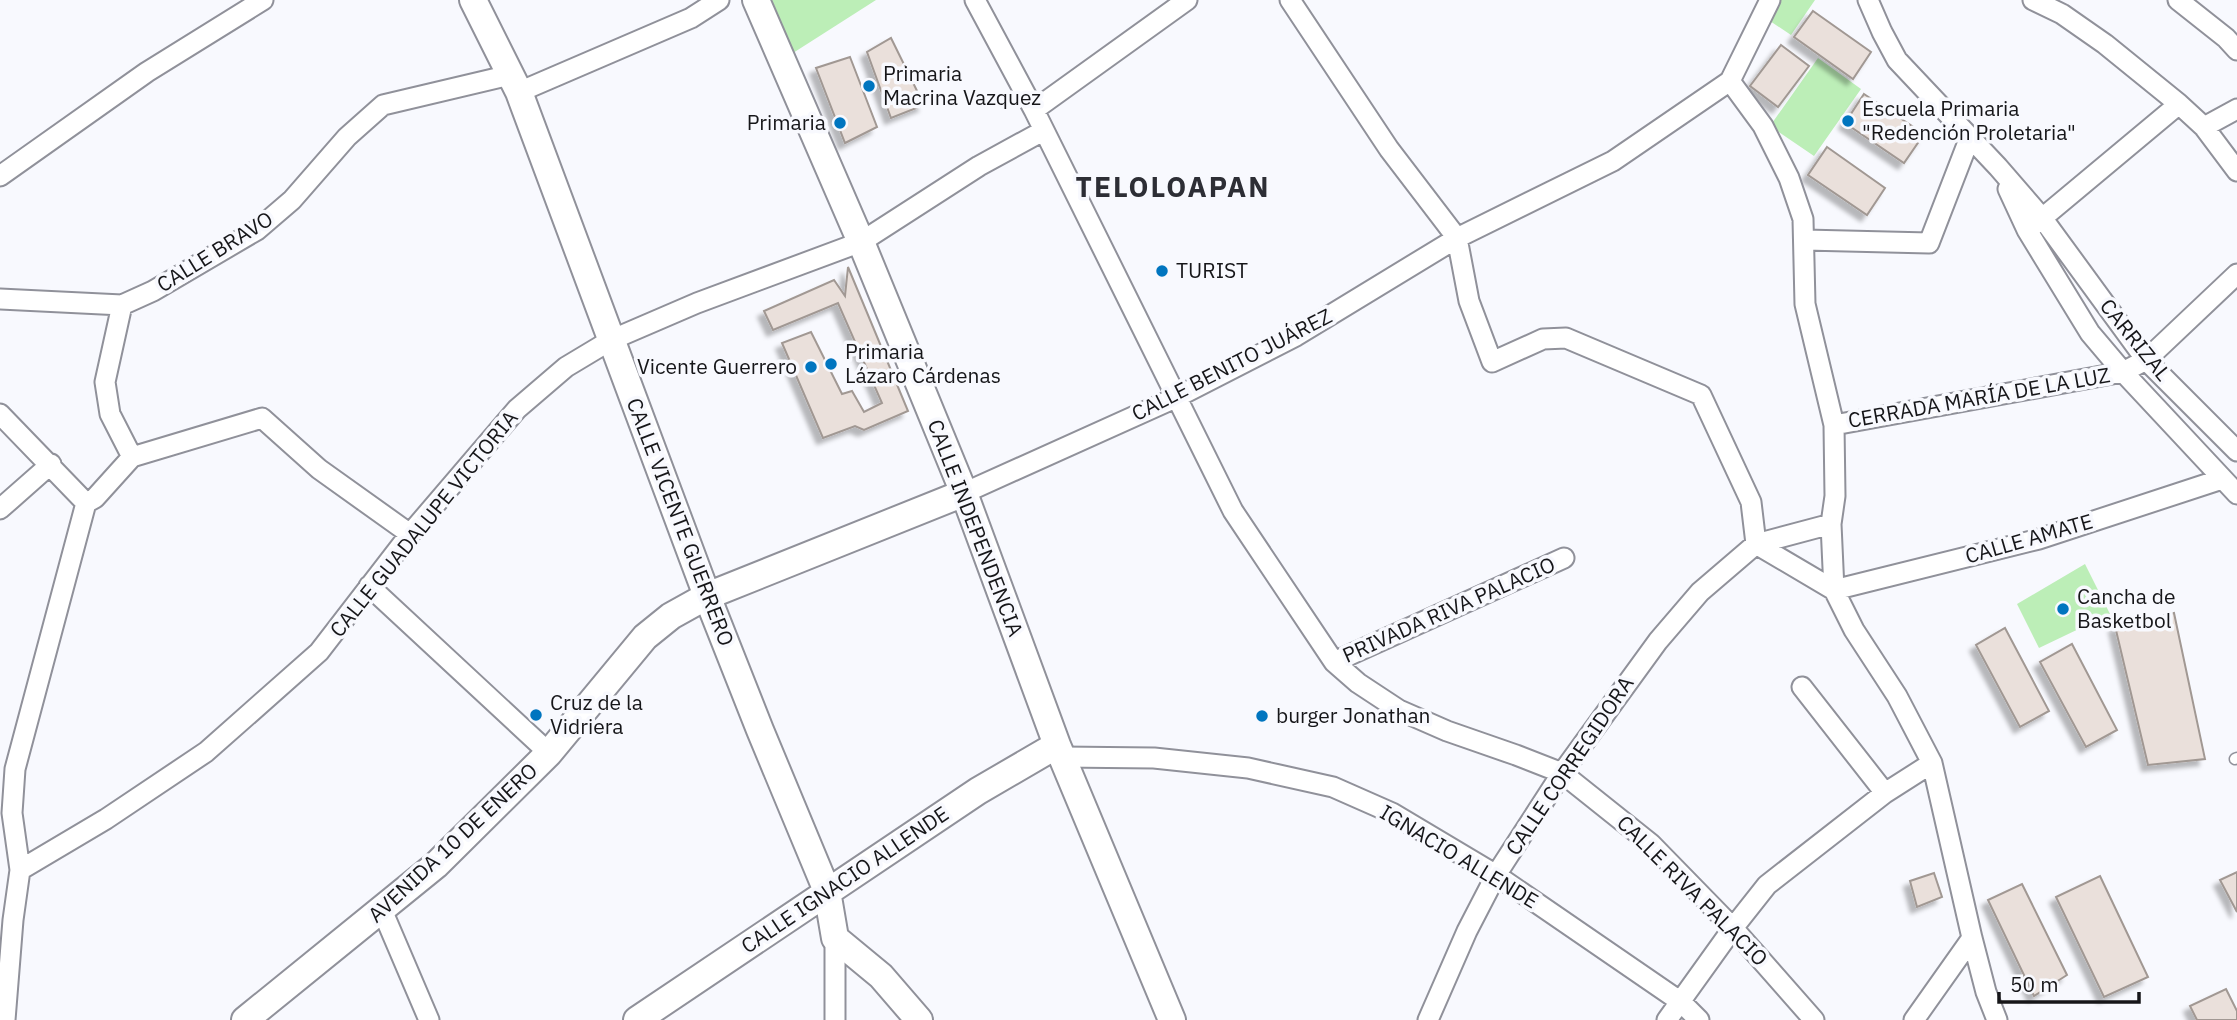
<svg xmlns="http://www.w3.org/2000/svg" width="2237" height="1020" font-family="'IBM Plex Sans',sans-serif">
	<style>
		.green { fill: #bceeb7 }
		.building { fill: #eae0db; stroke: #a19893; stroke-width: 2; filter: url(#shadow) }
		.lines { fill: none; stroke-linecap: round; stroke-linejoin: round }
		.lane-casing { stroke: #90919a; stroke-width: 13 }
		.street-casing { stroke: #90919a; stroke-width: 23 }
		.secondary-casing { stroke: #90919a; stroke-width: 30 }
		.lane { stroke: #fff; stroke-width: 10 }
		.street { stroke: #fff; stroke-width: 19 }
		.secondary { stroke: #fff; stroke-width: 26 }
		.poi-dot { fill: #0075bf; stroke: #f8f9fe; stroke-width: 2.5 }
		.labels { text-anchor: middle; stroke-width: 7; stroke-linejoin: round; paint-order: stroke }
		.poi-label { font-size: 21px; fill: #161619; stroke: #f8f9fe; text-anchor: start }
		.street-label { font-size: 21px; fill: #161619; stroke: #f8f9fe }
		.district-label { font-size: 28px; font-weight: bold; letter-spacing: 2px; fill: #2d2e35; stroke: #f8f9fe }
	</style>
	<defs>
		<filter id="shadow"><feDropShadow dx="-6" dy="6" stdDeviation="2" flood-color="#0004"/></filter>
	</defs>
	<rect width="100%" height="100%" fill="#f8f9fe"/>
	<path class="green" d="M772,0H876L793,53Z
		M1780,0H1815L1791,35L1767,19Z
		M1818,58L1861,89L1814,156L1770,126Z
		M2085,564L2110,614L2039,648L2017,604Z"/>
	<path class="building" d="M1813,11L1871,52L1853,79L1794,37Z
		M891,38L924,105L891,118L867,52Z
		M1781,45L1809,66L1778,107L1750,86Z
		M850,57L877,127L845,143L816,68Z
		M1864,94L1924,134L1904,163L1845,123Z
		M1827,147L1885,188L1867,215L1808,175Z
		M848,267L908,411L864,430L855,426L823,438L782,343L811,332L842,394L852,391L864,412L882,403L838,303L773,330L764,311L834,280L845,296Z
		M2174,613L2205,759L2148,765L2115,626Z
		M2005,628L2049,711L2020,727L1976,645Z
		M2072,644L2117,730L2086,747L2040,662Z
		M2237,872V912L2220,880Z
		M1934,873L1942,897L1917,907L1910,881Z
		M2100,876L2148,977L2104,997L2056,897Z
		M2022,884L2067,975L2034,996L1988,900Z
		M2226,989L2237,1011V1020H2197L2190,1006Z"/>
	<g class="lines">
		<g class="lane-casing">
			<path id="lane" d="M2235,759L2237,758"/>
		</g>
		<g class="street-casing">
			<path id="street" d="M975,0L1034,110L1233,511L1334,662L1358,683L1399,710L1447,731L1516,755L1562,773L1651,844L1733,928L1814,1020
				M1290,0L1389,149L1457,238L1469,301L1492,362L1543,339L1566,338L1701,395L1751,502L1756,544L1831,524
				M1868,0L1882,32L1897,60L1998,167L2043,219L2146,360L2237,451
				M2033,0L2062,14L2105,44L2179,104L2204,127L2237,171
				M2178,0L2226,38L2237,50
				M1730,81L1763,126L1789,178L1803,219L1805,304L1834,425L1835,496L1831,524L1834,590L1854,630L1897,696L1932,763L1972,938L1986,992L1997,1020
				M519,92L691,18L719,0
				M1034,110L1187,0
				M2204,127L2237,109
				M0,176L147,72L263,0
				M2008,189L2027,230L2090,333L2123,372L2237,494
				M2034,225L2179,104
				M1805,240L1929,243L1970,137
				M0,299L122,305L153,291L257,230L292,200L347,137L383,105L510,75
				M0,414L86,503
				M1834,425L2123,372L2146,360L2237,274
				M132,457L262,418L319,469L410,534
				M964,493L1175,398L1296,336L1457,238L1613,161L1730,81L1770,0
				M0,509L51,464
				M369,586L549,753
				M1334,662L1564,558
				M1802,687L1885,793
				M1062,757L1154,758L1248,768L1333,787L1392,813L1496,875L1681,1002L1699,1020
				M20,870L106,819L206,752L319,652L410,534L517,409L566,367L611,340L697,303L861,242L979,166L1043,131
				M382,910L429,1020
				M5,1020L13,920L20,870L12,813L15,769L86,503L95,498L132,457L110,414L105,382L122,305
				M835,1020V938
				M1428,1020L1467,931L1496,875L1562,773L1658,641L1700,592L1756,544L1834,590L2039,539L2222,479
				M1667,1020L1733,928L1767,885L1885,793L1932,763
				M1914,1020L1972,938"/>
		</g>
		<g class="secondary-casing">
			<path id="secondary" d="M473,0L519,92L707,596L760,730L827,891L835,938L881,976L919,1020
				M756,0L861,242L964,493L1057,745L1172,1020
				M245,1020L436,865L549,753L645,637L671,616L707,596L964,493
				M637,1020L978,791L1057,745"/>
		</g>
		<use href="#lane" class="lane"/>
		<use href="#street" class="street"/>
		<use href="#secondary" class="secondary"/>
	</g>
	<g class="poi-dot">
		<circle cx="869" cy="86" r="7"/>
		<circle cx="1848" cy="121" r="7"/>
		<circle cx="840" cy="123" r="7"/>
		<circle cx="1162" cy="271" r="7"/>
		<circle cx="831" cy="364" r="7"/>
		<circle cx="811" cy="367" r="7"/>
		<circle cx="2063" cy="609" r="7"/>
		<circle cx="536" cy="715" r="7"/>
		<circle cx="1262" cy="716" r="7"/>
	</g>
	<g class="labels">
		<g class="poi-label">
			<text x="883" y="81">Primaria<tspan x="883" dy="24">Macrina Vazquez</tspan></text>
			<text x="1862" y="116">Escuela Primaria<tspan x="1862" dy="24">"Redención Proletaria"</tspan></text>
			<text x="826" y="130" text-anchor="end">Primaria</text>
			<text x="1176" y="278">TURIST</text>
			<text x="845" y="359">Primaria<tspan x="845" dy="24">Lázaro Cárdenas</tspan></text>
			<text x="797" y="374" text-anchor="end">Vicente Guerrero</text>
			<text x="2077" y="604">Cancha de<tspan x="2077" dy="24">Basketbol</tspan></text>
			<text x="550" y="710">Cruz de la<tspan x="550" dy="24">Vidriera</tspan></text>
			<text x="1276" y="723">burger Jonathan</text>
		</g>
		<g class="street-label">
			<text transform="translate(215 252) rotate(-32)" y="7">CALLE BRAVO</text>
			<text transform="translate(2135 340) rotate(51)" y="7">CARRIZAL</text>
			<text transform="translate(1232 365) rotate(-27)" y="7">CALLE BENITO JUÁREZ</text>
			<text transform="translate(1979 398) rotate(-10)" y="7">CERRADA MARÍA DE LA LUZ</text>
			<text transform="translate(680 522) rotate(69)" y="7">CALLE VICENTE GUERRERO</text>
			<text transform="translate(424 524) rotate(-51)" y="7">CALLE GUADALUPE VICTORIA</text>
			<text transform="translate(975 528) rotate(69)" y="7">CALLE INDEPENDENCIA</text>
			<text transform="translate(2029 539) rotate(-16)" y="7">CALLE AMATE</text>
			<text transform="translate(1449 610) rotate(-24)" y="7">PRIVADA RIVA PALACIO</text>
			<text transform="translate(1570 766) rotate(-56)" y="7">CALLE CORREGIDORA</text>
			<text transform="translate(453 843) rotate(-43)" y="7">AVENIDA 10 DE ENERO</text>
			<text transform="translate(1459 857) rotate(31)" y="7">IGNACIO ALLENDE</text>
			<text transform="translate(845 880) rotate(-34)" y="7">CALLE IGNACIO ALLENDE</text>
			<text transform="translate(1692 891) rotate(45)" y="7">CALLE RIVA PALACIO</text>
		</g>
		<g class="district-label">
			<text x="1173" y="197">TELOLOAPAN</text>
		</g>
	</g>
	<path d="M1999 992v10h140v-10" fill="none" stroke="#161619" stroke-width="3.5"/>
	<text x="2010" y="992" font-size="21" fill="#161619" stroke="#f8f9fe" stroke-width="5" paint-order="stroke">50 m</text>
</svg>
